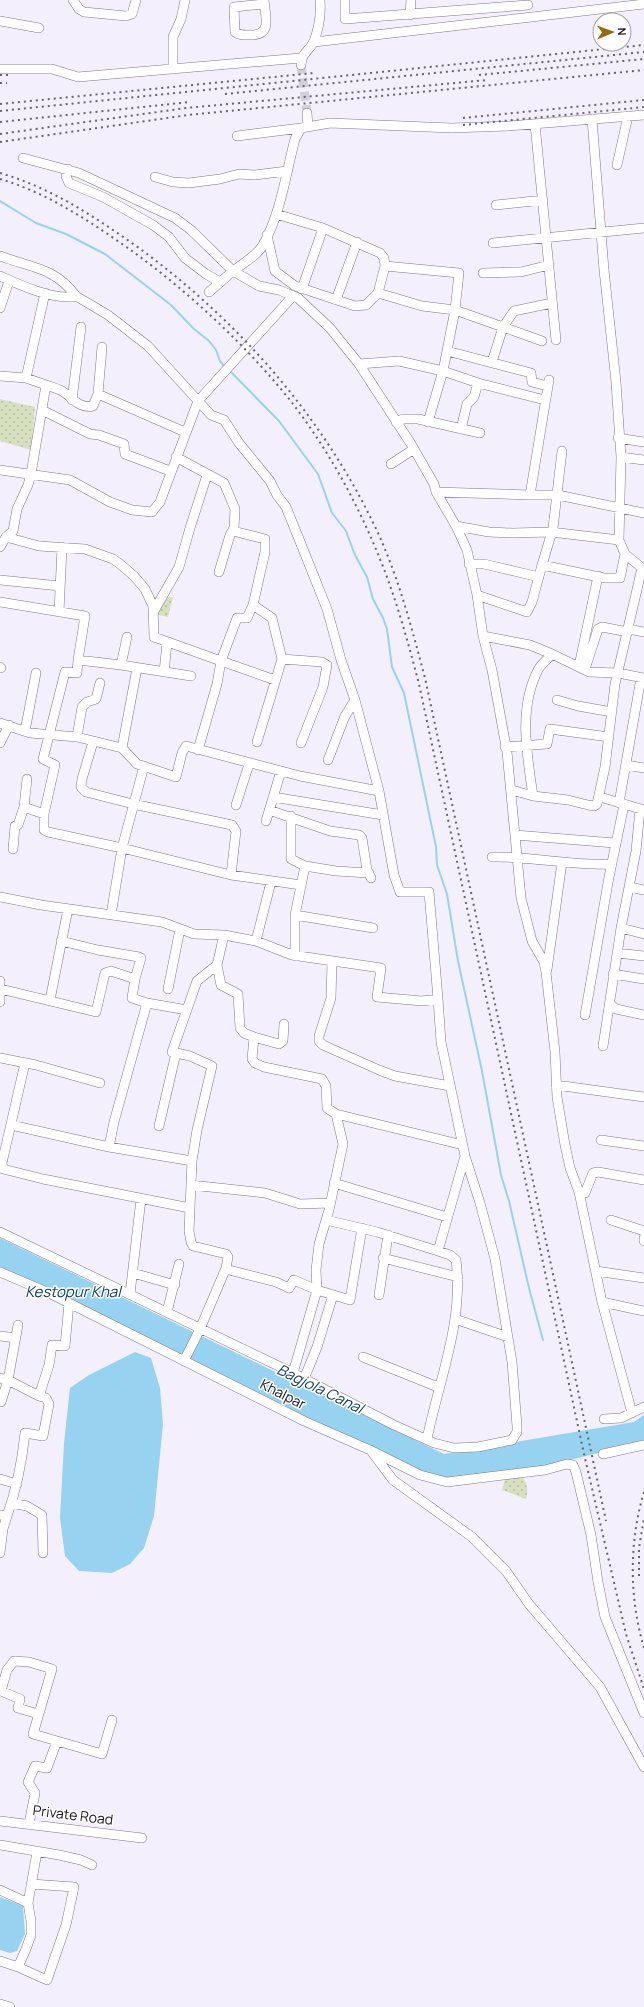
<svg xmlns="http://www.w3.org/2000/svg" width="644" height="2007" font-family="Manrope,sans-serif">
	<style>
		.park { fill: url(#park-dots) }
		.water { fill: #97d3f0 }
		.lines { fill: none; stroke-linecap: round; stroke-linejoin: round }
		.stream { stroke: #97d3f0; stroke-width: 2 }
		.minor-tunnel { stroke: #d3ceda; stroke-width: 9; stroke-dasharray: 9 4.5; stroke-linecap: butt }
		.minor-casing { stroke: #7f788b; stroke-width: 10 }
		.minor { stroke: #fff; stroke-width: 9 }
		.rail { stroke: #67636d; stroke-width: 2; stroke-dasharray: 2 4; stroke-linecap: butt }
		.labels { text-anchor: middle; stroke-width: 3; stroke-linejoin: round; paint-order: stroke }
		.street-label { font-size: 14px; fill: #17141b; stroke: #fff }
		.water-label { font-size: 15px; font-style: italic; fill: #104257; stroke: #fff }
	</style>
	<defs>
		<pattern id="park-dots" width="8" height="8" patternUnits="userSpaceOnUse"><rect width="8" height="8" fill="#d6e0be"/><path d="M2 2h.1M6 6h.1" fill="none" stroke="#b7bfa3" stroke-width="1.8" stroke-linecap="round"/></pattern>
	</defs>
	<rect width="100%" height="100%" fill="#f4effc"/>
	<path class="park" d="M0,399L35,407L31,450L0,441Z
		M152,597H173L168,617L154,614Z
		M518,1477L523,1478C528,1484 528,1492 526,1499L502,1490L505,1479Z"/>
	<path class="water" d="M0,1238L444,1454L634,1422L644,1415V1442L475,1483L431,1482L0,1275Z
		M135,1352L151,1358L160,1388L163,1424L154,1516L144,1548L130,1564L112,1573L79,1571L65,1556L60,1518L64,1443L70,1388L89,1375Z
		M0,1897L23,1906L25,1934L17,1951L10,1953L0,1950Z"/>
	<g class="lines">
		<path class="stream" d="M0,201L36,223L66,234L105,254L171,305L194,329L209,341L216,350L220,361L225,367
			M229,370L279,421L318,474L332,513L346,531L355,555L367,577L373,599L383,618L387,629L392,667L404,693L436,847L437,865L447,894L458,961L482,1071L501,1175L509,1201L529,1288L543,1340"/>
		<path class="minor-tunnel" d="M301,65L307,113"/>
		<g class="minor-casing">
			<path id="minor" d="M73,0L79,9L84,12L126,16L132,14L136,0
				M264,0C265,16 273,35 251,35C245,35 240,36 235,32L234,7L264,4
				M345,0V19L528,5
				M410,15L411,0
				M0,21L39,28
				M314,42L644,4
				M301,65C302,51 310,51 314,41C319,28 321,13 320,0
				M0,69H52L78,77L301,58
				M173,69V37L181,19L185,0
				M307,113L308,127
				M535,124L556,340
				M237,136L301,128
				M23,158L79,173L175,218L191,230L233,271L209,292
				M617,165L628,116
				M68,169L66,176L69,183L103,197L153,225L169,237L185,258L206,274L220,282
				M155,177L173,182L189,183L220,179L239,174L255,175L287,171
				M496,205L543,200
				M267,235L275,271L295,286L355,306L366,305L378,293L385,266L384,258L380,253L323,228L276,214
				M493,243L644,228
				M0,256C32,268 54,267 76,296
				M483,273L521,272L549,265
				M0,276C20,285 55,301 76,296L108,315L148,346L211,415L224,420L239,443L270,481L277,495L286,507L303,549L327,609L341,660L355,700L379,791L394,875L400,892H429L438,999L422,1001L377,997L381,968L292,955L256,941L224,935L194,934L162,922L41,905L0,897
				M302,289L323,228
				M378,293L422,306L455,310L459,273L385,266
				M336,300L357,242
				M0,308L9,281
				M447,351L531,373L532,382L547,386
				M492,362L503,327L542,341
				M359,364L399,361L443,371L428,422
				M0,376L26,378
				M46,385C51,387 57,388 62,391C72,397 79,409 93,406L98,394L185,432
				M98,394L102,347
				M72,400L81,327
				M545,400L478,383L443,371L455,310L503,327L514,311L552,303
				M42,410L90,434L99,435L124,444L125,454L170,471
				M396,422L403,419H418L480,433
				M461,429L467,404L474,397L478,383
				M618,438L644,442
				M562,451L553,528L542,565L604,578H620L625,554
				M176,457L224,483L235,509L234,528L230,535L219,572
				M621,457L644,460
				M391,464L414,449
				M0,470L70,480L110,502L132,510L152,512L160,502L198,401L293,296
				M436,492L530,495L549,380
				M530,495H558L644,513
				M456,526L489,532L512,533L551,532L619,540
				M233,531L265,539V552L253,605L272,618L282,659L322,662L327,665L323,687L301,743
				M6,537L39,546L85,549L113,559L120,564L134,576L145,589L153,606L154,637L221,661L217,684L198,750
				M0,547L6,537L13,531L17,509L28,485L31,474L46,385L26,378L45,293
				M469,564H484L539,577
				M0,580L60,586
				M477,595L527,612L532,602L542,565
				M0,602L85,616L78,660L121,665
				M253,605L247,618H237L221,661L275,680
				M154,611L179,567L190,528L207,475
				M59,612L62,547
				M629,629L644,632
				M483,636L530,645L552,654L589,672L618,673L644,678
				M127,637L121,665L191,676
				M78,660L77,673L65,672L43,759L55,765L44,814V830L48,832L122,848L231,875L301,885
				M579,666L598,576
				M0,667L1,668
				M585,669L598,629L602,627L628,632
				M164,672L167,643
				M557,700L578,706L612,712
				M0,723L30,733L77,737L122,748L137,764L176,777L182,753L186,746L300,776L379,791
				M25,731L36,673
				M77,737L82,707L87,702L96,699L100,683
				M93,742L82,779L81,787L86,792L133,804L232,825L236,831L231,875
				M257,742L282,659
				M0,743L9,725
				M505,747L547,744L550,729L609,737
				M122,748L137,668
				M328,760L345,716L355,700
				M626,765L644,768
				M27,779L24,807L44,814
				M512,790L533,796L568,800L588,805L594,806L597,804L605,767L615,684L642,568L625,554L619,540L621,457L616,382L604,270L592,119
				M533,796C527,754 518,709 538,670C541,664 548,659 552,654
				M273,797L383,815
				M600,797L644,810
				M619,803L641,678
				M236,805L249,764
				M269,810L330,831L359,835L362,838L367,870L371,878
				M291,816V859L305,866L295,915V956
				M266,821L281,771
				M515,835L615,843
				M13,849L15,826L18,825L24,807
				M492,857C532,856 571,866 611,864
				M305,866L336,871L369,873
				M630,887L644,890
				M111,915L122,848L144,766
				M295,915L373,928
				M621,928L644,934
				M224,935L217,965L197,981L172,1052L190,1056L212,1066L197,1130L192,1161L189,1231L191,1242L193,1246L226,1254L228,1257L226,1268L229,1270L276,1282L289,1288L294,1280L317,1290L350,1300L362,1228
				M61,941L98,950L139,957L141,958L135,979
				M256,941L271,882
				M617,953L644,956
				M332,961L331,998L319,1036V1041L323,1045L379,1070L395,1076L450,1086
				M217,965L221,985L238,994L240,1028L244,1033L254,1037L252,1059L255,1063L264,1067L322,1079L326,1086L327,1108L336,1114L343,1144L329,1210L319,1244L316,1270L317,1290L293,1373
				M547,970L562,862
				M613,974L644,979
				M0,981V1002
				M1,989L96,1012L105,973L111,971L135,979L132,998L147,1003L187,1010
				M168,989L180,929
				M50,1000L68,909
				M610,1004L616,1009L644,1015
				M585,1015L609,877L624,805
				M254,1037L279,1044L283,1041L284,1024
				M603,1046L621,928L636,851L640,809
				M0,1058L36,1065L100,1083
				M25,1063L2,1163L3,1169L43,1179L190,1208
				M556,1085L644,1097
				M336,1114L463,1145
				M11,1125L109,1147L192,1161
				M159,1126L176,1053
				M601,1140L644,1146
				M109,1147L114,1122L147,1003
				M334,1183L447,1217
				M191,1185L265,1193L300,1204L330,1203
				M579,1192L585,1193L593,1173L598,1172L644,1180
				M326,1220L377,1232L438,1251
				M611,1220L644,1231
				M0,1232L293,1373L394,1425L434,1443L454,1448L478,1447L512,1440L517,1432V1426L512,1362L495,1259L480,1203L465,1156L441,1042L438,999
				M644,1241V1238
				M383,1258L458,1277
				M596,1271L644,1278
				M0,1272L49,1293L304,1421L370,1450L420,1475L447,1482L545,1470L567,1464L573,1465L576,1472L591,1535L598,1582L605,1617L644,1713
				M133,1273L175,1285
				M130,1294L141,1199
				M379,1295L388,1235
				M602,1302L644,1311
				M167,1312L179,1264
				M455,1319L508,1337
				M0,1336L16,1338
				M363,1357L438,1387
				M184,1361L200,1329L226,1268
				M0,1378L8,1380L18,1325
				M304,1379L317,1347L333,1295
				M0,1402H1L8,1380L39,1396
				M632,1413L602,1302L579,1192L570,1168L565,1145L557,1097L555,1052L546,972L544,962L532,941L521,898L507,752L492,670L483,636L477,595L467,550L456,526L436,492L434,484L411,444L359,364L330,328L298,298L279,290L259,286L233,271C243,263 257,256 263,245C281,213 286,173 295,139L301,128L330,123L452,128L508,126L644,115
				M604,1419L621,1418L644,1407
				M427,1439C439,1380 464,1321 456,1260L450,1255L438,1251L465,1156
				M372,1452L393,1480L472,1537L506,1571L529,1604L600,1687L644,1767
				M603,1454L644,1445
				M0,1479L17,1484
				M11,1503L27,1506L42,1515L43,1553
				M0,1515L7,1516C17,1488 22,1462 25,1433L43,1436L49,1404L46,1398L39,1396L49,1365L52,1345L65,1346L69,1303
				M0,1553L3,1529L7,1516
				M38,1714L18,1708L20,1699L1,1691L7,1670L14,1661L29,1662L52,1669L33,1734L102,1754L112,1720
				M0,1821L142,1838
				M29,1824L35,1793L28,1782L35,1766L47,1768L57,1741
				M0,1845L59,1855L81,1860L92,1865
				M0,1890L28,1903
				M0,1961L18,1967L26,1949L31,1935V1921L28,1903L37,1852
				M18,1967L47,1980L66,1925L74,1887L31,1884
				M0,2004L10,2007"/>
		</g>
		<use href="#minor" class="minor"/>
		<path class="rail" d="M0,75H8
			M479,75L644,59
			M0,83H7
			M225,94L644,52
			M0,104L314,73
			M0,111L644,45
			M463,118L644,100
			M0,122L190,102
			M463,125L644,107
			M0,134L186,108L487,80
			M0,142L188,115L644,70
			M0,173C52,188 95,217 139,248C240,322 325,419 378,533C399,579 412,629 425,678L606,1521
			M0,179C48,193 91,222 132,251C189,292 250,349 293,404C326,447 354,497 375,547C394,591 407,638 419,684L584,1454L626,1634L644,1689
			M644,1492C629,1542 629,1597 644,1648
			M639,1576V1548L644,1518"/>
	</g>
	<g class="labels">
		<g class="street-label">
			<text transform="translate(283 1394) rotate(27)" y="5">Khalpar</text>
			<text transform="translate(73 1815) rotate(7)" y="5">Private Road</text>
		</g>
		<g class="water-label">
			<text x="73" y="1297">Kestopur Khal</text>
			<text transform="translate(320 1389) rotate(26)" y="5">Bagjola Canal</text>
		</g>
	</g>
	<g transform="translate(612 32) rotate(88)"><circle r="19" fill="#ffffff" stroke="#a2a1a4"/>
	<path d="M0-3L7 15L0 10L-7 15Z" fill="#946a15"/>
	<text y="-6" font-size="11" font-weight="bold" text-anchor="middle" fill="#17141b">N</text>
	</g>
</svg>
